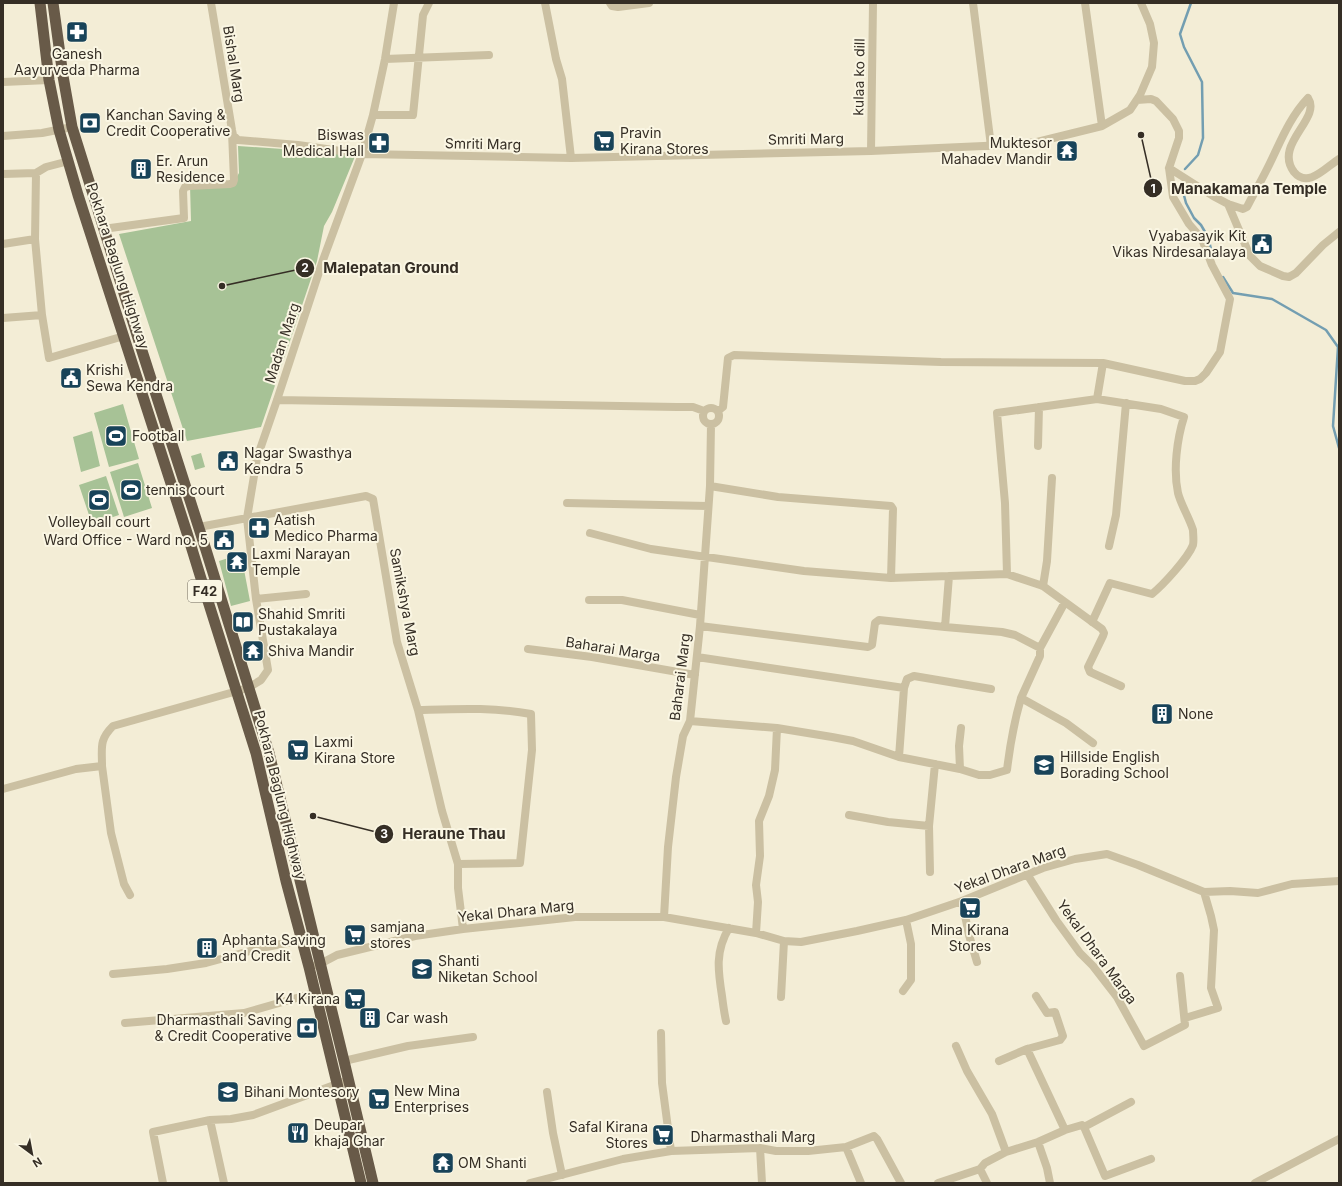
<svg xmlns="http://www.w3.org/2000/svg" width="1342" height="1186" font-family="Inter,sans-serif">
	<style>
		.green { fill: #a7c296 }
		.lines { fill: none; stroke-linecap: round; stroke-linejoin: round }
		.stream { stroke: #739eb1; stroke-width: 2.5 }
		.minor { stroke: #cbc0a2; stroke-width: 8 }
		.trunk { stroke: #685a48; stroke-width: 11 }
		.labels { text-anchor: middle; stroke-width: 4; stroke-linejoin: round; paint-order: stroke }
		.shield { fill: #faf6e3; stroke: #706a5e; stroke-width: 1 }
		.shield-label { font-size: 13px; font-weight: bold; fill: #352e25 }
		.poi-label { font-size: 14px; fill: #352e25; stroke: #faf6e3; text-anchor: start }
		.street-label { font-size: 14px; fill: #352e25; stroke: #faf6e3 }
		.leader { fill: none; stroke: #352e25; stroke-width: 1.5 }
		.callout-dot { fill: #352e25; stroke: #faf6e3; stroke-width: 1.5 }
		.mark-label { font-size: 12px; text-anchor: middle; font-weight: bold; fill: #fff }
		.callout-label { font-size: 15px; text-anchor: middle; font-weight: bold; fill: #352e25; stroke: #faf6e3; stroke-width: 4; stroke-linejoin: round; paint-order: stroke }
	</style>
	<rect width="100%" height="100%" fill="#f3edd6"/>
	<path class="green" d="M238,146L356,154L332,212L324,226L317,261L261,427L187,441L119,234L191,221L190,185L234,182L239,173Z
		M123,404L139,459L109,467L94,413Z
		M92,431L100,466L81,472L73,437Z
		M201,453L205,467L195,470L191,456Z
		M138,463L152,508L124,517L110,472Z
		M106,476L119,515L92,524L79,485Z
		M241,554L250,601L231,606L219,561Z"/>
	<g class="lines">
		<path class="stream" d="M1185,169L1198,155L1203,138L1202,82L1184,47L1180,34L1191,3
			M1181,184L1186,203L1194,218L1201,225L1208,237L1213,257
			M1223,277L1233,293L1272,299L1326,330L1338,347L1333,426L1339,448"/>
		<path class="minor" d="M211,3L232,130L233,135L238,140L298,145L362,154L571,158L871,151L1006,145L1037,142L1102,126L1130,110L1140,95L1152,67L1154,43L1150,24L1141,3
			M545,3L556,59L562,79L571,158
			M610,3L612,6L618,7L649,3
			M973,3L991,146
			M1085,3L1102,126
			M385,59L489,55
			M3,82L49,80
			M373,115H413L423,15L429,3
			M3,136L42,133L72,127
			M871,151L873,3
			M1169,168L1213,196L1228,204L1243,209L1247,207C1253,195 1260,183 1266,171C1279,146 1288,119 1308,98C1322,119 1273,144 1294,172C1308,189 1326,167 1339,159
			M36,173L35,239L42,315L49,358L124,336
			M3,174L36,173L46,167L69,161
			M1228,204L1250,256L1260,266L1283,276L1289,277L1296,273L1323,245L1339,232
			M103,229L184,218L183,191L185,187L189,186L230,184L233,183L234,180L232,132
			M3,244L35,239
			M3,318L42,315
			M1097,399L1103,363
			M277,400L677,407H693L704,411
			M703 416a8 8 0 1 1 16 0a8 8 0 1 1-16 0Z
			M718,411L723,407L728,358L734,355L941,362L1103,363L1185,381H1195L1200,379L1206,373L1220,352L1230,299L1212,265L1202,239L1189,224L1173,197L1169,168L1179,138V131L1173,119L1156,101L1151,99L1137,100
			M1038,446L1039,407
			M710,486L778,497L891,506L893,509L891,578
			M567,503L708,506
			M199,527L366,496L373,499L397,642L418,710L442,811L458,864V888L463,929
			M590,533L651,549L804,571L891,578L1007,574L1043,586L1102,629L1104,633L1103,636L1088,667L1090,672L1121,686
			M1109,546L1116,515L1126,403
			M1007,574L1005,503L997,413L1097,399L1161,409L1184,417C1177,439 1173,470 1178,493C1181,505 1189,517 1193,530C1193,533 1194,541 1193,545C1188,558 1163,585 1152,594L1110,583L1092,622
			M949,576L945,627L1002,632L1015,635L1040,648V656L1021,698L1066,723L1093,743
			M1043,586L1047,561L1052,478
			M256,599L306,594
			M589,600H622L700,615
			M700,626L868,647L872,645L875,623L879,620L945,627
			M1040,648L1065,602
			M528,649L592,657L695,675
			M697,657L904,688L899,757
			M904,688L907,679L914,676L991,689
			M418,710C456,709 494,707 531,714L532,750L520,863L458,864
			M690,721L777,728L832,737L853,741L899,757L960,769L979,775H990L1007,770C1010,745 1014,722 1021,698
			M102,766L111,833L124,884L130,895
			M960,769L959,746L961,728
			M3,789L76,769L102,766C102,747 99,740 113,726L248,688L261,680L268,670L256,599L247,518L257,458L277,400L323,260L362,154L373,115L385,59L394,3
			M849,815L888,822L929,826
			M930,872L929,826L935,764
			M1027,874L1056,920L1080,953L1093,966L1117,997L1144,1046L1185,1025L1180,976
			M1204,892L1230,891L1258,893L1292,884L1339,881
			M962,901L969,935L977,962
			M664,917L668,847L676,777L683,736L690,721L700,626L710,486L711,424
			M756,933L758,902L756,885L760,856L759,821L769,796L775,770L777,728
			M309,967L320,964L337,955L415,936L463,929L575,917H664L756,933L784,941L801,942L857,931L906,920L962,901L1043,868L1075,859L1107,854L1138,865L1204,892L1211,916L1214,930L1211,988L1218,1008L1185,1018
			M113,974L167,969L206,963L261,948L302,940
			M903,991L911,980V944L906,920
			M1036,996L1047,1013L1055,1012L1063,1036L1060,1040L1027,1049L1065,1130
			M781,997L784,941
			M726,1021C724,1012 723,1004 722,996C718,971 715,951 729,928
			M125,1023L244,1013L314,993
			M661,1033L662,1083L671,1151
			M956,1046L967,1071L992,1114L1006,1152
			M344,1061L408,1046L473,1037
			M999,1061L1027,1049
			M547,1092L553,1133L562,1175
			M210,1120L224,1183
			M1084,1127L1131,1102
			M1038,1142L1047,1168L1050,1183
			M846,1147L861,1183
			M760,1148L762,1183
			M980,1169L987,1183
			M163,1183L153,1132L210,1120L231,1119L253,1115L348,1080
			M530,1183L623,1159L671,1151L760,1148L776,1151H808L846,1147L874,1136L877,1139L901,1183
			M938,1183L980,1169L985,1163L1006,1152L1038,1142L1065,1130L1082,1125L1084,1127L1105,1176L1151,1159
			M1255,1183L1339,1139"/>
		<path class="trunk" d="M40,3L49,80L59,130L78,195L187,533L207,598L256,753L286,881L309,967L361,1183
			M53,3L63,76L72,127L143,354L206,550L269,753L344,1061L373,1183"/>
	</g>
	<defs>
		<g id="pharmacy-square" transform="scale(1.15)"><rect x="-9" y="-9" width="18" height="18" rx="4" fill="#184359" stroke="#faf6e3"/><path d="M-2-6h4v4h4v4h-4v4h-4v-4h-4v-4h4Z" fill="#fff"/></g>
		<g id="bank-square" transform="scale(1.15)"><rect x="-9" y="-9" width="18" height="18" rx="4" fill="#184359" stroke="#faf6e3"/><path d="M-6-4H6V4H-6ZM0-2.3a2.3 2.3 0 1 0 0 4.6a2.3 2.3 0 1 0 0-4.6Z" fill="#fff"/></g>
		<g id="supermarket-square" transform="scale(1.15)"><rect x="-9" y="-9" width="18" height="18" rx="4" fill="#184359" stroke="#faf6e3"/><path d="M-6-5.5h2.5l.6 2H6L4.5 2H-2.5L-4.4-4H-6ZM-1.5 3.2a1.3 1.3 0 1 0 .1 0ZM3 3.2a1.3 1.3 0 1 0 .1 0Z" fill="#fff"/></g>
		<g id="temple-square" transform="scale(1.15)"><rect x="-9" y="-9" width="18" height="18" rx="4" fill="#184359" stroke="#faf6e3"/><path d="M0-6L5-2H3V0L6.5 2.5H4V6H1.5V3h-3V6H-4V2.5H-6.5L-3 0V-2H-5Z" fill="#fff"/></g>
		<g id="building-square" transform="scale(1.15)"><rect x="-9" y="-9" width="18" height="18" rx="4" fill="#184359" stroke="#faf6e3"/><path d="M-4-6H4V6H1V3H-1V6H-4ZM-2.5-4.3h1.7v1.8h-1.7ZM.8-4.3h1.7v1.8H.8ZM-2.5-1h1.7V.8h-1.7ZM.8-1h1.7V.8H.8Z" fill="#fff"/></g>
		<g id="civic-square" transform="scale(1.15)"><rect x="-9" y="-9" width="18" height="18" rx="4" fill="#184359" stroke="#faf6e3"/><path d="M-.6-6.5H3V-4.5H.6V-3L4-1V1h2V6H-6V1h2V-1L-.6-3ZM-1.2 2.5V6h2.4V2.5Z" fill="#fff"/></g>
		<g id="stadium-square" transform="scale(1.15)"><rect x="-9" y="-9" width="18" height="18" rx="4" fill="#184359" stroke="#faf6e3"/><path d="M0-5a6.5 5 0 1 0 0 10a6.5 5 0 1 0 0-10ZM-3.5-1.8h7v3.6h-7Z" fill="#fff"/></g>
		<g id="library-square" transform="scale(1.15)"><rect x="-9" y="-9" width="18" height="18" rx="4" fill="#184359" stroke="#faf6e3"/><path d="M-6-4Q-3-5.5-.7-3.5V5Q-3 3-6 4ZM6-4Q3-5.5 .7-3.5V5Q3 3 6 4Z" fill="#fff"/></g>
		<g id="school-square" transform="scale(1.15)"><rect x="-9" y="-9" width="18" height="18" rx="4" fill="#184359" stroke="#faf6e3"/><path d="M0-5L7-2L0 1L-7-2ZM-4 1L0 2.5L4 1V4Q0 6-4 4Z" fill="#fff"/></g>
		<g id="restaurant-square" transform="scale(1.15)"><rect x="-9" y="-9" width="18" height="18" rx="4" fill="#184359" stroke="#faf6e3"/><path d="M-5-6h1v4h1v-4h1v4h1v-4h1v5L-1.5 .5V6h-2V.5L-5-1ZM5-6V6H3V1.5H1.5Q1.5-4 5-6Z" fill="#fff"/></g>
	</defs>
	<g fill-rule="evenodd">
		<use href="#pharmacy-square" x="77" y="32"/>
		<use href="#bank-square" x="90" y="123"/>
		<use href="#supermarket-square" x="604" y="141"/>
		<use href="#pharmacy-square" x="379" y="143"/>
		<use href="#temple-square" x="1067" y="151"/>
		<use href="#building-square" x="141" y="169"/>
		<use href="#civic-square" x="1262" y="244"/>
		<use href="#civic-square" x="71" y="378"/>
		<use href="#stadium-square" x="116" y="436"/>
		<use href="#civic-square" x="228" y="461"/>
		<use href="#stadium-square" x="131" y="490"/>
		<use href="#stadium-square" x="99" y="500"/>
		<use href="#pharmacy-square" x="259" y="528"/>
		<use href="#civic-square" x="224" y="540"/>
		<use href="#temple-square" x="237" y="562"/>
		<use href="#library-square" x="243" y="622"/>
		<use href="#temple-square" x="253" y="651"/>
		<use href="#building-square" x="1162" y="714"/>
		<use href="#supermarket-square" x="298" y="750"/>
		<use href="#school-square" x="1044" y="765"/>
		<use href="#supermarket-square" x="970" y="908"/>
		<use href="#supermarket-square" x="355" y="935"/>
		<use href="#building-square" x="207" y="948"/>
		<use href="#school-square" x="422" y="969"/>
		<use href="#supermarket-square" x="355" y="999"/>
		<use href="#building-square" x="370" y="1018"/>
		<use href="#bank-square" x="307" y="1028"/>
		<use href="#school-square" x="228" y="1092"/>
		<use href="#supermarket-square" x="379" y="1099"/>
		<use href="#restaurant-square" x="298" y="1133"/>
		<use href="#supermarket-square" x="663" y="1135"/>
		<use href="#temple-square" x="443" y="1163"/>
	</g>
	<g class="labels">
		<rect class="shield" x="188" y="580" width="34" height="22" rx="3"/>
		<g class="shield-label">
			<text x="205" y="596">F42</text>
		</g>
		<g class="poi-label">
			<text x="77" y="59" text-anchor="middle">Ganesh<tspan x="77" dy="16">Aayurveda Pharma</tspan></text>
			<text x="106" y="120">Kanchan Saving &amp;<tspan x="106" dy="16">Credit Cooperative</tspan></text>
			<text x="620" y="138">Pravin<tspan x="620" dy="16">Kirana Stores</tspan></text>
			<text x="364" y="140" text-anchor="end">Biswas<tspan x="364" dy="16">Medical Hall</tspan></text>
			<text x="1052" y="148" text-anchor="end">Muktesor<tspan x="1052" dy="16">Mahadev Mandir</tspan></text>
			<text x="156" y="166">Er. Arun<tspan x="156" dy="16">Residence</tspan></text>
			<text x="1246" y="241" text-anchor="end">Vyabasayik Kit<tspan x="1246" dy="16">Vikas Nirdesanalaya</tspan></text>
			<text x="86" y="375">Krishi<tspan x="86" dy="16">Sewa Kendra</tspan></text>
			<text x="132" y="441">Football</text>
			<text x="244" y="458">Nagar Swasthya<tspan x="244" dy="16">Kendra 5</tspan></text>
			<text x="146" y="495">tennis court</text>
			<text x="274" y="525">Aatish<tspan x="274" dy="16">Medico Pharma</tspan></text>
			<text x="99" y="527" text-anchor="middle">Volleyball court</text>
			<text x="208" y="545" text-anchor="end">Ward Office - Ward no. 5</text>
			<text x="252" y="559">Laxmi Narayan<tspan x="252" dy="16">Temple</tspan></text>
			<text x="258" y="619">Shahid Smriti<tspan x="258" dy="16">Pustakalaya</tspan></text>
			<text x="268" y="656">Shiva Mandir</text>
			<text x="1178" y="719">None</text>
			<text x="314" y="747">Laxmi<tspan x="314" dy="16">Kirana Store</tspan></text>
			<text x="1060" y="762">Hillside English<tspan x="1060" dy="16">Borading School</tspan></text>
			<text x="370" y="932">samjana<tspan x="370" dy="16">stores</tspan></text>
			<text x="970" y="935" text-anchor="middle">Mina Kirana<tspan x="970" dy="16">Stores</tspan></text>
			<text x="222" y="945">Aphanta Saving<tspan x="222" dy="16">and Credit</tspan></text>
			<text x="438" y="966">Shanti<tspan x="438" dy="16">Niketan School</tspan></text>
			<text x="340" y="1004" text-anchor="end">K4 Kirana</text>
			<text x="386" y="1023">Car wash</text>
			<text x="292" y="1025" text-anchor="end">Dharmasthali Saving<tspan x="292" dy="16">&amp; Credit Cooperative</tspan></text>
			<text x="394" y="1096">New Mina<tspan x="394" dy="16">Enterprises</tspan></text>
			<text x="244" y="1097">Bihani Montesory</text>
			<text x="314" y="1130">Deupar<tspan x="314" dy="16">khaja Ghar</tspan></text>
			<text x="648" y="1132" text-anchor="end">Safal Kirana<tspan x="648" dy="16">Stores</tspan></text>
			<text x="458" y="1168">OM Shanti</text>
		</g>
		<g class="street-label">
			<text transform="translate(234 64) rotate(81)" y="5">Bishal Marg</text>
			<text transform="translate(859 77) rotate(-89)" y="5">kulaa ko dill</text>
			<text transform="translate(806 139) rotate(-1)" y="5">Smriti Marg</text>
			<text transform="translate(483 144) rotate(1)" y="5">Smriti Marg</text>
			<text transform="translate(118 266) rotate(72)" y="5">Pokhara Baglung Highway</text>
			<text transform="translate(282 343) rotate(-72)" y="5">Madan Marg</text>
			<text transform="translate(405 602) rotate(79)" y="5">Samikshya Marg</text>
			<text transform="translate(613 649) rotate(9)" y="5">Baharai Marga</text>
			<text transform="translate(680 677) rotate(-83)" y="5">Baharai Marg</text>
			<text transform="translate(280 795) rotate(76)" y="5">Pokhara Baglung Highway</text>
			<text transform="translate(1010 869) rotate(-20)" y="5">Yekal Dhara Marg</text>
			<text transform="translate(516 911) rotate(-6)" y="5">Yekal Dhara Marg</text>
			<text transform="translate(1097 952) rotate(54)" y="5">Yekal Dhara Marga</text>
			<text x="753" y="1142">Dharmasthali Marg</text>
		</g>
	</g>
	<path class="leader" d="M1141 135L1153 188M222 286L305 268M313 816L384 834"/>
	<g class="callout-dot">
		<circle cx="1141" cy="135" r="4"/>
		<circle cx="222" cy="286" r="4"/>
		<circle cx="313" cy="816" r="4"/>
		<circle cx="1153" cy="188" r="10"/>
		<circle cx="305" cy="268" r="10"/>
		<circle cx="384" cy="834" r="10"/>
	</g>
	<g class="mark-label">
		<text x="1153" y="193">1</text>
		<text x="305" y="272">2</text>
		<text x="384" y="838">3</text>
	</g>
	<g class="callout-label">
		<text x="1249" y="194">Manakamana Temple</text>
		<text x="391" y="273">Malepatan Ground</text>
		<text x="454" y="839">Heraune Thau</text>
	</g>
	<rect width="1342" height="1186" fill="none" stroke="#352e25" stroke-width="8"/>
	<g transform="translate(32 1154) rotate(148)" stroke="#faf6e3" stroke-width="3" paint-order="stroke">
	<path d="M0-3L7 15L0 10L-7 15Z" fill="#352e25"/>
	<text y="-6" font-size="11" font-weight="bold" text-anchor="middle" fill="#352e25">N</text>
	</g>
</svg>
